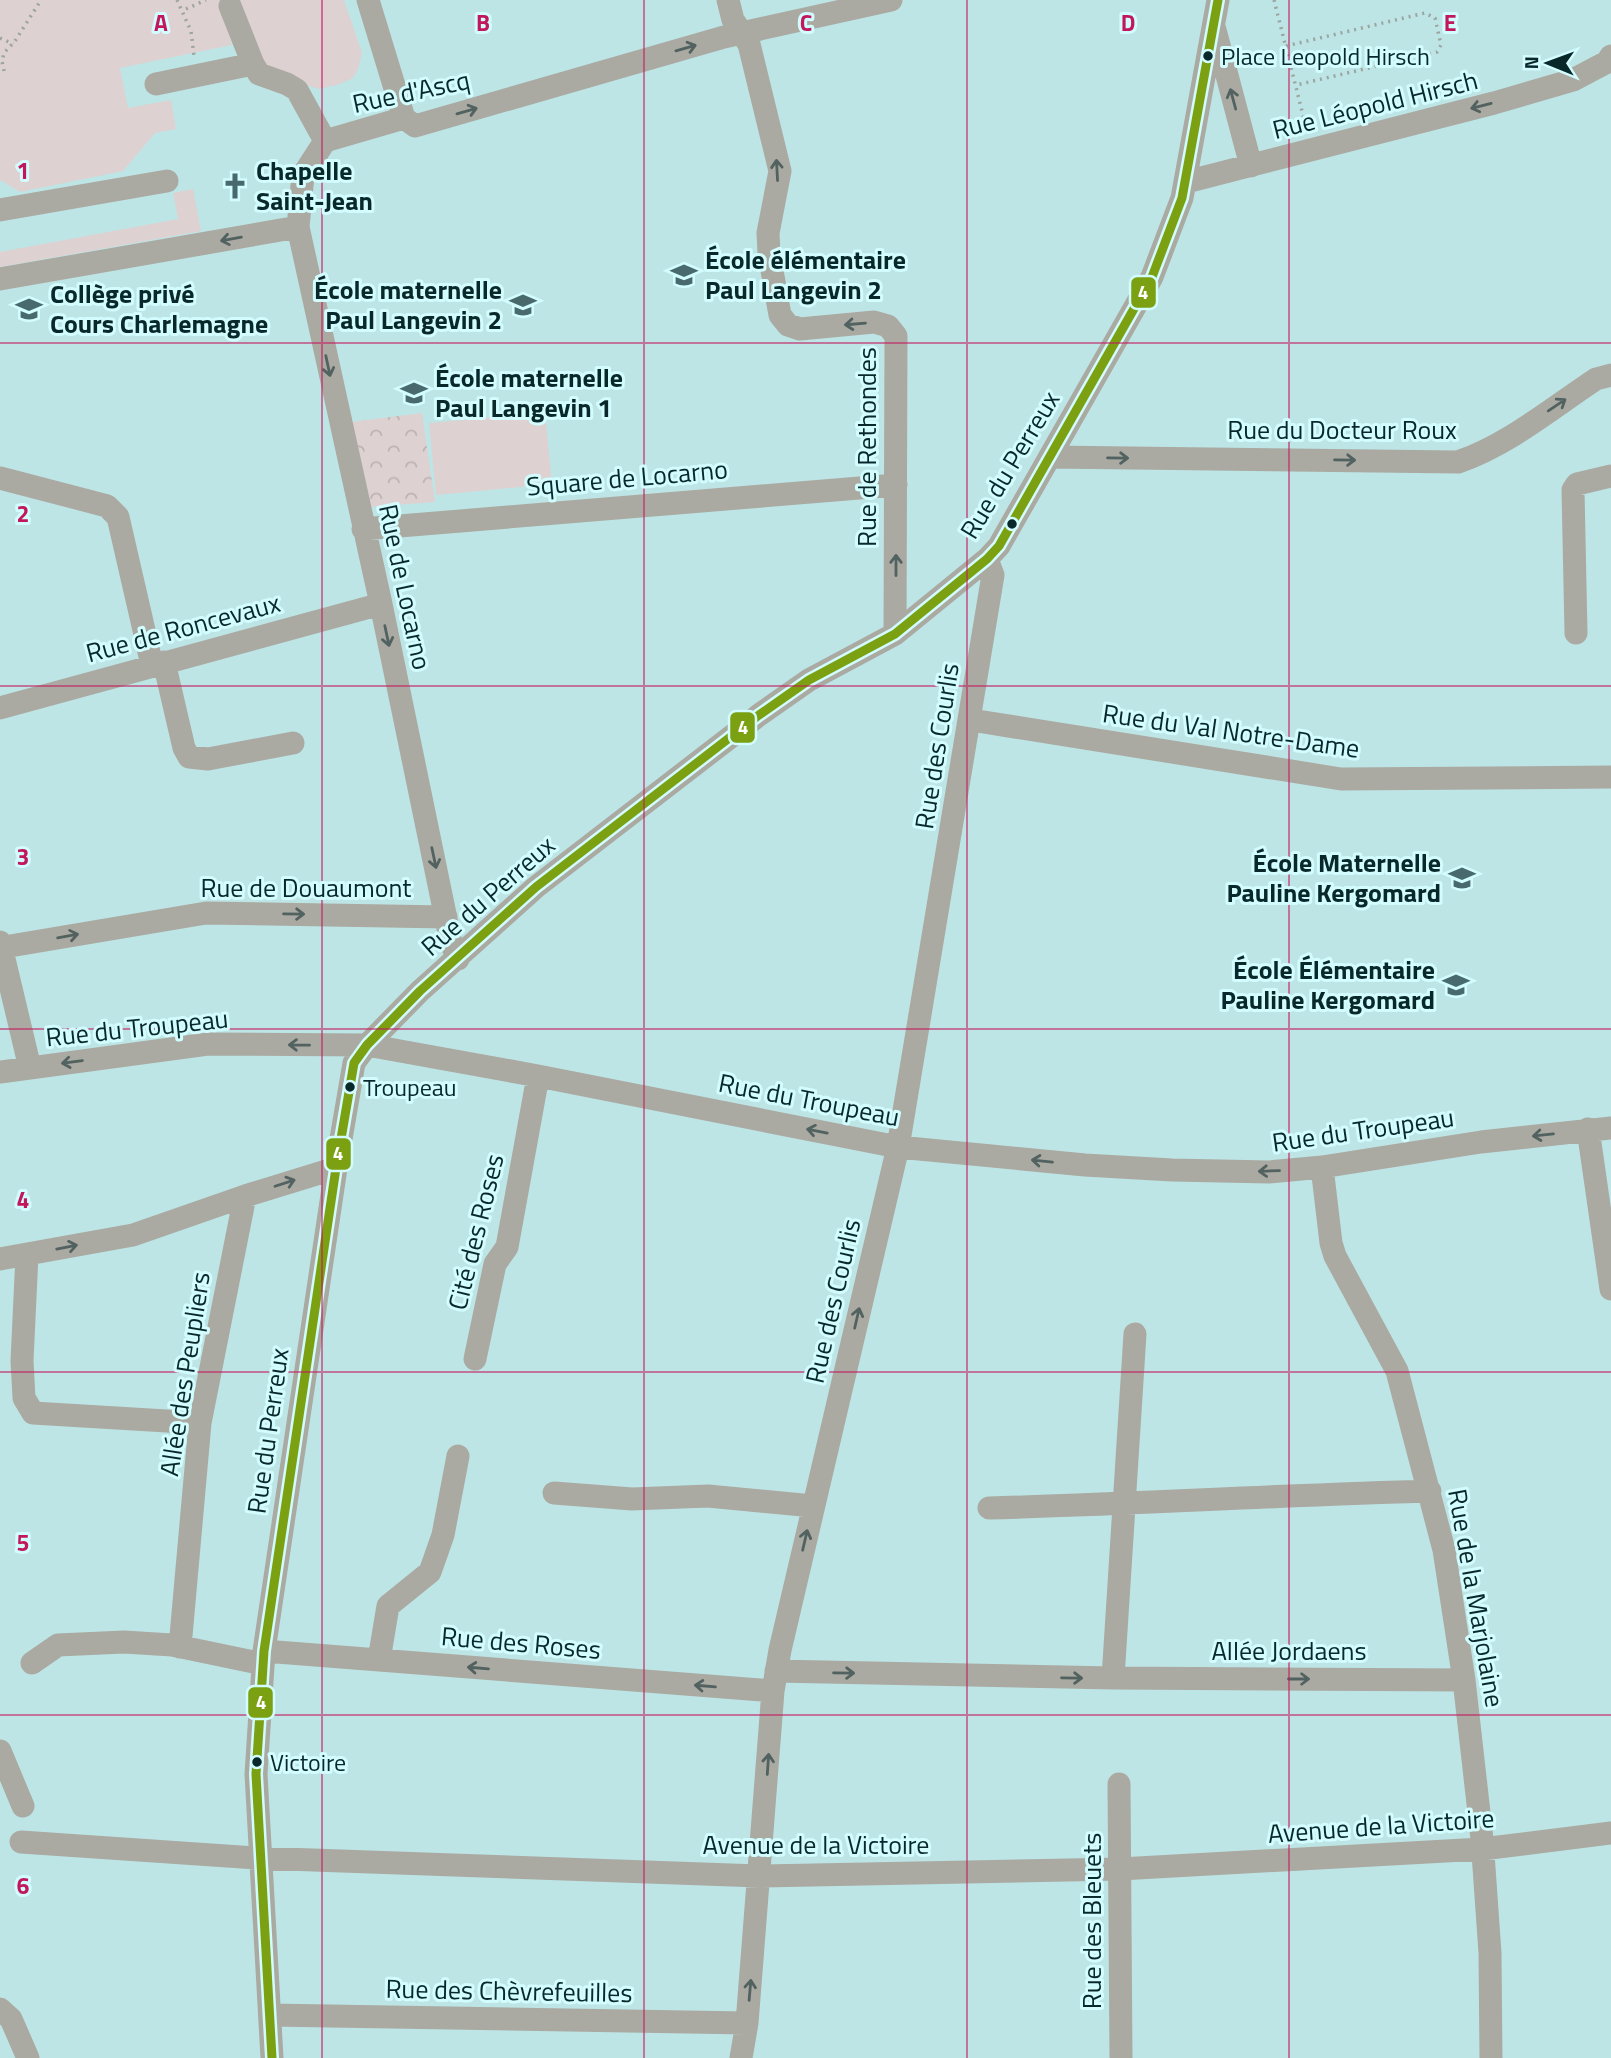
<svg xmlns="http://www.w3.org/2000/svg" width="1611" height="2058" font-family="'Titillium Web',sans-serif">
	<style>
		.green { fill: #ded1d1 }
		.forest { fill: url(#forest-crowns) }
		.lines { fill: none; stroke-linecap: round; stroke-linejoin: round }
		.path { stroke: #9ca49f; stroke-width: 3.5; stroke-dasharray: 2 5; stroke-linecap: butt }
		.minor { stroke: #aaaaa2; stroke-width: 23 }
		.bus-1-casing { stroke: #d2fcfe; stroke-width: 14 }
		.bus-1 { stroke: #7ba112; stroke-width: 9 }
		.oneway { stroke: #516260 }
		.grid { fill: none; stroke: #c2185b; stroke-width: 2; stroke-opacity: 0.55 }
		.bus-dot { fill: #09282a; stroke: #d2fcfe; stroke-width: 2.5 }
		.labels { text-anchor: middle; stroke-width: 6; stroke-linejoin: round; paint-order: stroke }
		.bus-label { font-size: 24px; fill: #09282a; stroke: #d2fcfe; text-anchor: start }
		.street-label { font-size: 26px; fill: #09282a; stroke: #d2fcfe }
		.poi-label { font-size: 26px; font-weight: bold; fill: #09282a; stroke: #d2fcfe; text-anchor: start }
		.grid-label { font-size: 23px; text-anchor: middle; font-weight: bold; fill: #c2185b; stroke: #d2fcfe; stroke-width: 6; stroke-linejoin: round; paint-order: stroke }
		.line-badge { stroke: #d2fcfe; stroke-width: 2.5 }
		.badge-label { font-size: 19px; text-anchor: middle; font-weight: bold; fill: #fff }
	</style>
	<defs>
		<pattern id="forest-crowns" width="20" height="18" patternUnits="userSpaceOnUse" patternTransform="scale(1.75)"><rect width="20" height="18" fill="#ded1d1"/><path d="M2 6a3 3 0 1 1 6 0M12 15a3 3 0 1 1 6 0" fill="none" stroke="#bdb3b4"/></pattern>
	</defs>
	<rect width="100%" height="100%" fill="#bee5e6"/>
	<path class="green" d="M0,0H344L362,53L358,69L353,78L337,85L318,89L263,70L222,9L232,45L120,68L128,108L171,100L176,129L155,133L123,171L20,192L0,180Z
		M193,189L201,231L0,267V252L178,219L173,193Z
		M545,412L552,484L436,495L429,423Z"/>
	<path class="forest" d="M422,413L435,502L370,507L351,422Z"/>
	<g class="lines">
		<path class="path" d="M177,0L191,31L194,56
			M1274,0L1307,131
			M186,9L206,0
			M0,38L13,44
			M1286,46L1425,13L1435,18L1441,45L1437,52L1296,85
			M4,71L2,61L4,53L15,41L41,0"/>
		<path class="minor" d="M368,0L404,118
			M728,0L733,20L749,44L780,171L768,233L769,254L780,315L788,325L800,329L874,322L888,326L896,336L895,634
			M230,6L253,64L259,74L287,84L297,90L325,141
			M1215,30L1251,166
			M156,84L253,64
			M404,118L325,141L303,175L298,227L381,604L451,943L458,959
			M404,118L415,126L724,37L891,0
			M1186,182L1494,103L1573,80L1607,62L1611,56
			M0,210L167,181
			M0,279L298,227
			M1050,457L1458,462C1508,445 1552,408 1596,379L1611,375
			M0,478L107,506L118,517L152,665
			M363,529L896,485
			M1576,633L1573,490L1577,484L1611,476
			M164,662L184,748L189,757L208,759L293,743
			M0,708L381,604
			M971,720L1341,779L1611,777
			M0,942L30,1068
			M0,956L10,946L206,913L446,917
			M0,1072L208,1044L367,1045L538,1076L898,1147L1085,1165L1172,1170L1269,1172L1322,1167L1481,1142L1611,1128
			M1588,1129L1611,1289
			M1322,1167L1331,1243L1335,1256L1397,1371L1444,1550L1464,1680L1482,1839L1490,1953L1491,2058
			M27,1255L22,1361L24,1398L33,1413L200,1423
			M0,1259L133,1235L245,1196L336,1168
			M475,1359L495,1264L507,1247L538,1076
			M554,1493L632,1499L708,1496L813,1506
			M989,1508C1136,1504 1283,1495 1430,1491
			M180,1647L200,1423L245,1196
			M264,1651L773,1691
			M379,1660L388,1606L430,1572L443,1535L458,1456
			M32,1663L58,1645L124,1642L172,1645L263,1664
			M776,1671L1113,1678L1464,1680
			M1113,1678L1135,1334
			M0,1751L23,1806
			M1119,1784L1121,2058
			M21,1842L257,1858L759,1876L1120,1869L1482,1849L1611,1833
			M0,2009L11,2019L28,2058
			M270,2015L747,2023
			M272,2058L256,1774L264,1651L336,1168L354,1063L367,1045L420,991L536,887L759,715L809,680L895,634L987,559L999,546L1152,277L1182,198L1218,0
			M741,2058L747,2023L773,1691L780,1650L898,1147L993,575L987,559"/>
		<g class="bus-1-casing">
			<path id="bus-1" d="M272,2058L256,1774L264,1651L336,1168L354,1063L367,1045L420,991L536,887L759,715L809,680L895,634L987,559L999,546L1152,277L1182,198L1218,0"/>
		</g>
		<use href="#bus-1" class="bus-1"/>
	</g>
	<defs><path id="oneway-shaft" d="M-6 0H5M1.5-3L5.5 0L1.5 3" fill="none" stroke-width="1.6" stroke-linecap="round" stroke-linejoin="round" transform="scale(1.75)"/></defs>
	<g class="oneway">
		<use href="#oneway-shaft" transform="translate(686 48) rotate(-16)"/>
		<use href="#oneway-shaft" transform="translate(1233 99) rotate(-105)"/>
		<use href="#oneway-shaft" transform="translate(1481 106) rotate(166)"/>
		<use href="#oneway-shaft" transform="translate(467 111) rotate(-16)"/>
		<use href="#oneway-shaft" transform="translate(777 170) rotate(-93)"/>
		<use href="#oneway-shaft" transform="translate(231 239) rotate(170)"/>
		<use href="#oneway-shaft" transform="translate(855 324) rotate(175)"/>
		<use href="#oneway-shaft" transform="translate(328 366) rotate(78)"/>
		<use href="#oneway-shaft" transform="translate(1557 405) rotate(-34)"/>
		<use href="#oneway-shaft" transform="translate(1118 458) rotate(1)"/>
		<use href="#oneway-shaft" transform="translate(1345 460) rotate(1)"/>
		<use href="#oneway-shaft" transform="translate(896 565) rotate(-90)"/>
		<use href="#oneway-shaft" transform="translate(387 636) rotate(78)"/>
		<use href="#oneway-shaft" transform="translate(434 858) rotate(78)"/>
		<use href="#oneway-shaft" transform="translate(294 914) rotate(1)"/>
		<use href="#oneway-shaft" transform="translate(68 936) rotate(-10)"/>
		<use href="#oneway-shaft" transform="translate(299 1045) rotate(-179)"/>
		<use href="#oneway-shaft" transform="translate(72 1062) rotate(172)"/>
		<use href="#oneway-shaft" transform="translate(817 1131) rotate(-169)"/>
		<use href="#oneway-shaft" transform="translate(1543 1135) rotate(174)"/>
		<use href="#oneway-shaft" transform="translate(1042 1161) rotate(-174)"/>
		<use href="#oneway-shaft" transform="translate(1269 1171) rotate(178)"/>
		<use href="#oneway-shaft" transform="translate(285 1183) rotate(-18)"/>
		<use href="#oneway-shaft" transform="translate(67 1247) rotate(-11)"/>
		<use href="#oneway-shaft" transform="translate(857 1318) rotate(-77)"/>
		<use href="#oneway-shaft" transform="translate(805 1540) rotate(-77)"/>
		<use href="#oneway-shaft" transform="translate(478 1668) rotate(-175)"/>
		<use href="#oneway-shaft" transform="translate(844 1673) rotate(1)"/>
		<use href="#oneway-shaft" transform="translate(1072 1678) rotate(1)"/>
		<use href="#oneway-shaft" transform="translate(1299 1679)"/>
		<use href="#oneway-shaft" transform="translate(705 1686) rotate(-175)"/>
		<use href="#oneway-shaft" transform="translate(768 1764) rotate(-86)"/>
		<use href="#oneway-shaft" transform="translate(750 1990) rotate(-85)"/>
	</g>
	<path class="grid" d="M322,0V2058M644,0V2058M967,0V2058M1289,0V2058M0,343H1611M0,686H1611M0,1029H1611M0,1372H1611M0,1715H1611"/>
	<defs>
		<g id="church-bare" transform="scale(2.1)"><path d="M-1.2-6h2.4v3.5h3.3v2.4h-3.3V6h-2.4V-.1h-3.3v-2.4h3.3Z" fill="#486a6c" stroke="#d2fcfe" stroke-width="2.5" paint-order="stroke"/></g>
		<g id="school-bare" transform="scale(2.1)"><path d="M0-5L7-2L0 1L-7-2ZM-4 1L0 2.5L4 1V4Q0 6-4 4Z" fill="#486a6c" stroke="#d2fcfe" stroke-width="2.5" paint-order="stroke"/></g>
	</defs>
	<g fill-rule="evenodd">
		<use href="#church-bare" x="235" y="186"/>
		<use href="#school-bare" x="684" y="275"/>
		<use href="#school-bare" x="523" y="305"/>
		<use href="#school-bare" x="29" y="309"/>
		<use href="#school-bare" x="414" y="393"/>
		<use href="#school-bare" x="1462" y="878"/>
		<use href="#school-bare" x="1456" y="985"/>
	</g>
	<g class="bus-dot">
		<circle cx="1208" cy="56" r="6"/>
		<circle cx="1012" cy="524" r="6"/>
		<circle cx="350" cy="1087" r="6"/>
		<circle cx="257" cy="1762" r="6"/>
	</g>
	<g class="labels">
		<g class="bus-label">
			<text x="1221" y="65">Place Leopold Hirsch</text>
			<text x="363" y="1096">Troupeau</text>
			<text x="270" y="1771">Victoire</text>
		</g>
		<g class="street-label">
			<text transform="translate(411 92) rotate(-12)" y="9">Rue d'Ascq</text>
			<text transform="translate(1375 105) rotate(-14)" y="9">Rue Léopold Hirsch</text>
			<text x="1342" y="439">Rue du Docteur Roux</text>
			<text transform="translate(867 447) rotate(-90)" y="9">Rue de Rethondes</text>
			<text transform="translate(1010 465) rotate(-59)" y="9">Rue du Perreux</text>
			<text transform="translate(627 478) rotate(-5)" y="9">Square de Locarno</text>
			<text transform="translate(405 587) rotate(78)" y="9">Rue de Locarno</text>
			<text transform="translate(183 628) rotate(-15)" y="9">Rue de Roncevaux</text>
			<text transform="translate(1231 731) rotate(8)" y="9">Rue du Val Notre-Dame</text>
			<text transform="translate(937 746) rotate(-81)" y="9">Rue des Courlis</text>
			<text x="306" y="897">Rue de Douaumont</text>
			<text transform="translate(488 896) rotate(-41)" y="9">Rue du Perreux</text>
			<text transform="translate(137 1028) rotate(-6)" y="9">Rue du Troupeau</text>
			<text transform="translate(809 1100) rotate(11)" y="9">Rue du Troupeau</text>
			<text transform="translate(1363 1130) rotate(-8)" y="9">Rue du Troupeau</text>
			<text transform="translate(476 1232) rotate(-76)" y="9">Cité des Roses</text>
			<text transform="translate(833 1301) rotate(-77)" y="9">Rue des Courlis</text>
			<text transform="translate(185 1374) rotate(-81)" y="9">Allée des Peupliers</text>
			<text transform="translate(268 1431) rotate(-82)" y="9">Rue du Perreux</text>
			<text transform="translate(1476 1598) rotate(80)" y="9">Rue de la Marjolaine</text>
			<text transform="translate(521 1643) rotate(5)" y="9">Rue des Roses</text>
			<text x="1289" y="1660">Allée Jordaens</text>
			<text transform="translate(1381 1826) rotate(-4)" y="9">Avenue de la Victoire</text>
			<text x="816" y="1854">Avenue de la Victoire</text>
			<text transform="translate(1092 1921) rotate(-90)" y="9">Rue des Bleuets</text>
			<text transform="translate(509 1991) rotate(1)" y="9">Rue des Chèvrefeuilles</text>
		</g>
		<g class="poi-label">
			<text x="256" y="180">Chapelle<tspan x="256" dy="30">Saint-Jean</tspan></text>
			<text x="705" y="269">École élémentaire<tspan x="705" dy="30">Paul Langevin 2</tspan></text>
			<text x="502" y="299" text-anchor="end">École maternelle<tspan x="502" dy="30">Paul Langevin 2</tspan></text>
			<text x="50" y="303">Collège privé<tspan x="50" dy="30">Cours Charlemagne</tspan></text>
			<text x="435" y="387">École maternelle<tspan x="435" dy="30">Paul Langevin 1</tspan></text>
			<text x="1441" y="872" text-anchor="end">École Maternelle<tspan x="1441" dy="30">Pauline Kergomard</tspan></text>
			<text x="1435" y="979" text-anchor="end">École Élémentaire<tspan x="1435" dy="30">Pauline Kergomard</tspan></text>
		</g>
	</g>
	<g class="grid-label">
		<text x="161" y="31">A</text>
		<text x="483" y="31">B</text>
		<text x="806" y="31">C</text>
		<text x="1128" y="31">D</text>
		<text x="1450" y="31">E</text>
		<text x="23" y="179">1</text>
		<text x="23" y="522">2</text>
		<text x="23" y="865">3</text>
		<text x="23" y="1208">4</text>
		<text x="23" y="1551">5</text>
		<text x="23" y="1894">6</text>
	</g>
	<g class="line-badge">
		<rect x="1130" y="276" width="27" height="33" rx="7" fill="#7ba112"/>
		<rect x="729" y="711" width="27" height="33" rx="7" fill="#7ba112"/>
		<rect x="325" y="1137" width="27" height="34" rx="7" fill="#7ba112"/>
		<rect x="247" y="1686" width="27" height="33" rx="7" fill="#7ba112"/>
	</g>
	<g class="badge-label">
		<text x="1143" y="299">4</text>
		<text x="743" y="734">4</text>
		<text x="338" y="1160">4</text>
		<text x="261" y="1709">4</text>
	</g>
	<g transform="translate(1548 63) rotate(271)" stroke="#d2fcfe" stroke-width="5" paint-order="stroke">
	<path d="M0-5L12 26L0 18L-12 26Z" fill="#09282a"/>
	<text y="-10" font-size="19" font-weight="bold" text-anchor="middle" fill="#09282a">N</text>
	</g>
</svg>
